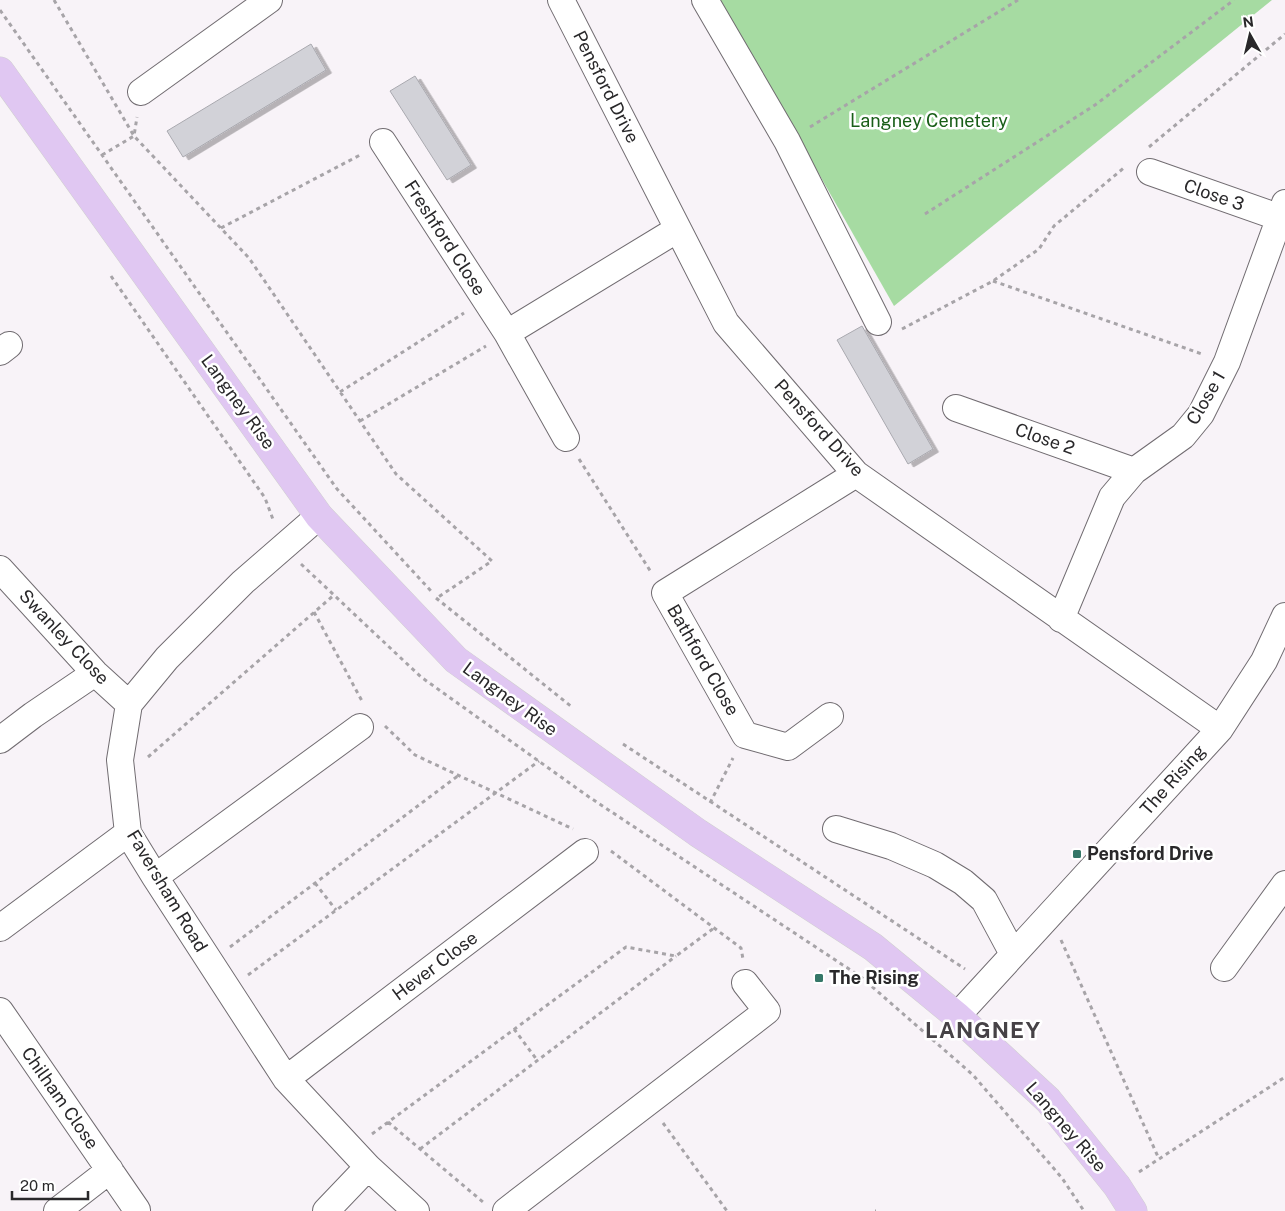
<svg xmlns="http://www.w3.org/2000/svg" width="1285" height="1211" font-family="'Public Sans',sans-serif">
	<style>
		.green { fill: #a6dba2 }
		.building { fill: #d2d2d8; stroke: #a9a9af; filter: url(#shadow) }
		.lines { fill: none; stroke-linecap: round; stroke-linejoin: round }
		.minor-casing { stroke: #716c71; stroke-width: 28 }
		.major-casing { stroke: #d0d0d0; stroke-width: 29 }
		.path { stroke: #a7a4a8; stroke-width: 3; stroke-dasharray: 4 4; stroke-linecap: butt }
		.minor { stroke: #fff; stroke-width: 26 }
		.major { stroke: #e0c7f2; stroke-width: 28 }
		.poi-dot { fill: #357768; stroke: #fff; stroke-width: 2 }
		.labels { text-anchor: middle; stroke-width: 5; stroke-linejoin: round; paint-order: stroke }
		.street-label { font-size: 18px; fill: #29282a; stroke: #fff }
		.park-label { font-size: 18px; fill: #195e18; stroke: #fff }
		.poi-label { font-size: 18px; font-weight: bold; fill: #29282a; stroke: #fff; text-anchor: start }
		.district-label { font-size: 22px; font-weight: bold; letter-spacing: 1px; fill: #464246; stroke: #fff }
	</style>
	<defs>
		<filter id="shadow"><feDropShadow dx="5.5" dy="3" stdDeviation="0" flood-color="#0004"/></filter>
	</defs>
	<rect width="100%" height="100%" fill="#f8f3f8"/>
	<path class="green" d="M720,0H1272L894,306Z"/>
	<path class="building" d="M311,44L326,70L183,157L167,131Z
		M415,76L471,165L447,180L390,91Z
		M862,326L933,449L908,464L837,340Z"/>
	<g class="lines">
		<g class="minor-casing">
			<path id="minor" d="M561,0L726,323L856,474L1220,729
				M705,0L787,141L878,322
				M141,92L269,0
				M383,142L507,333L566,438
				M1150,172L1278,217
				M507,333L678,229
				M0,352L9,345
				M956,408L1134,471
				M319,516L243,582L167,658L129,704L120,760L128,833L155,877L286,1079L368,1167L416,1211
				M0,569L95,673L129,704
				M1061,619L1112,497L1134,471L1183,436L1201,414L1227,362L1285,203
				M830,716L788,747L745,735L665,593L856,474
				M0,740L33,715L95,673
				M836,829L891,846L935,865L963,882L984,900L1013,954
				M155,877L360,727
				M0,928L128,833
				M1224,968L1285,884
				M0,1011L137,1210
				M957,1016L1220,729L1264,661L1285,616
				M286,1079L585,852
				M57,1211L110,1170
				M326,1211L368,1167
				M506,1211L767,1011L745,983"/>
		</g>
		<g class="major-casing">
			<path id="major" d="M0,71L319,516L456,660L698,833L873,947L957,1016L1048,1100L1117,1186L1133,1211"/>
		</g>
		<path class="path" d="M54,0L134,136L249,258L396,474L492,561L437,598
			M0,10L337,489L431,591
			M810,127L1018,0
			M1149,147L1285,34
			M102,155L134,136L137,117
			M925,214L1095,105L1234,0
			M221,228L362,154
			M111,276L265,498L274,522
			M993,281L1202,354
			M902,329L993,281L1039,249L1054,226L1125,167
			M340,392L464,313
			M360,421L486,346
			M579,459L651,572
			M301,564L421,677L589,797L861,977L973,1075L1062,1178L1084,1211
			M436,598L572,707
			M314,612L362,701
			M385,726L415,755L573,829
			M623,744L965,969
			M148,757L334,595
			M710,803L733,758
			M611,851L741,948L743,959
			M315,883L336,910
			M1061,940L1159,1159
			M230,947L459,775
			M248,975L539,761
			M514,1029L537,1060
			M388,1122L483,1202
			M663,1123L727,1211
			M372,1134L626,947L676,956L714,928
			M420,1149L676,956
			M1139,1172L1285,1077
			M875,1211H876"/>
		<use href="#minor" class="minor"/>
		<use href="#major" class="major"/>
	</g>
	<g class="poi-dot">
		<rect x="1072" y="849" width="10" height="10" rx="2.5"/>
		<rect x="814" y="973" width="10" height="10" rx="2.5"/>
	</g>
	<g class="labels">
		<g class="street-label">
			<text transform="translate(606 87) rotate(63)" y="6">Pensford Drive</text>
			<text transform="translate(1214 195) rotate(19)" y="6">Close 3</text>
			<text transform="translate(445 238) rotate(57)" y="6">Freshford Close</text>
			<text transform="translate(1206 398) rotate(-60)" y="6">Close 1</text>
			<text transform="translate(238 402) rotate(54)" y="6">Langney Rise</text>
			<text transform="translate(819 428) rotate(48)" y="6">Pensford Drive</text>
			<text transform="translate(1045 439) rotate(19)" y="6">Close 2</text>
			<text transform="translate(64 637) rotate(47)" y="6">Swanley Close</text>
			<text transform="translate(703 660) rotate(60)" y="6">Bathford Close</text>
			<text transform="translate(510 699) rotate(36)" y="6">Langney Rise</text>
			<text transform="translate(1173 780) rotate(-48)" y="6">The Rising</text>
			<text transform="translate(167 891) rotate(59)" y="6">Faversham Road</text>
			<text transform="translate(435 966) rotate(-37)" y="6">Hever Close</text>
			<text transform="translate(60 1098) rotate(55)" y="6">Chilham Close</text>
			<text transform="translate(1066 1127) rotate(49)" y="6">Langney Rise</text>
		</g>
		<g class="park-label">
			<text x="929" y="127">Langney Cemetery</text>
		</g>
		<g class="poi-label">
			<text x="1087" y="860">Pensford Drive</text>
			<text x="829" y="984">The Rising</text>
		</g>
		<g class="district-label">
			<text x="983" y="1038">LANGNEY</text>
		</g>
	</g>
	<g transform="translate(1250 35) rotate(352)" stroke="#ffffff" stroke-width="4" paint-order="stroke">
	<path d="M0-4L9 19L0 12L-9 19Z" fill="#29282a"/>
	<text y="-8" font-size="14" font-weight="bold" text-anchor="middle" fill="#29282a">N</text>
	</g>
	<path d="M12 1191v8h76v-8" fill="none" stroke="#29282a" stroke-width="2.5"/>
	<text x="20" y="1191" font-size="15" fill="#29282a" stroke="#ffffff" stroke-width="4" paint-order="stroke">20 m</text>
</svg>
